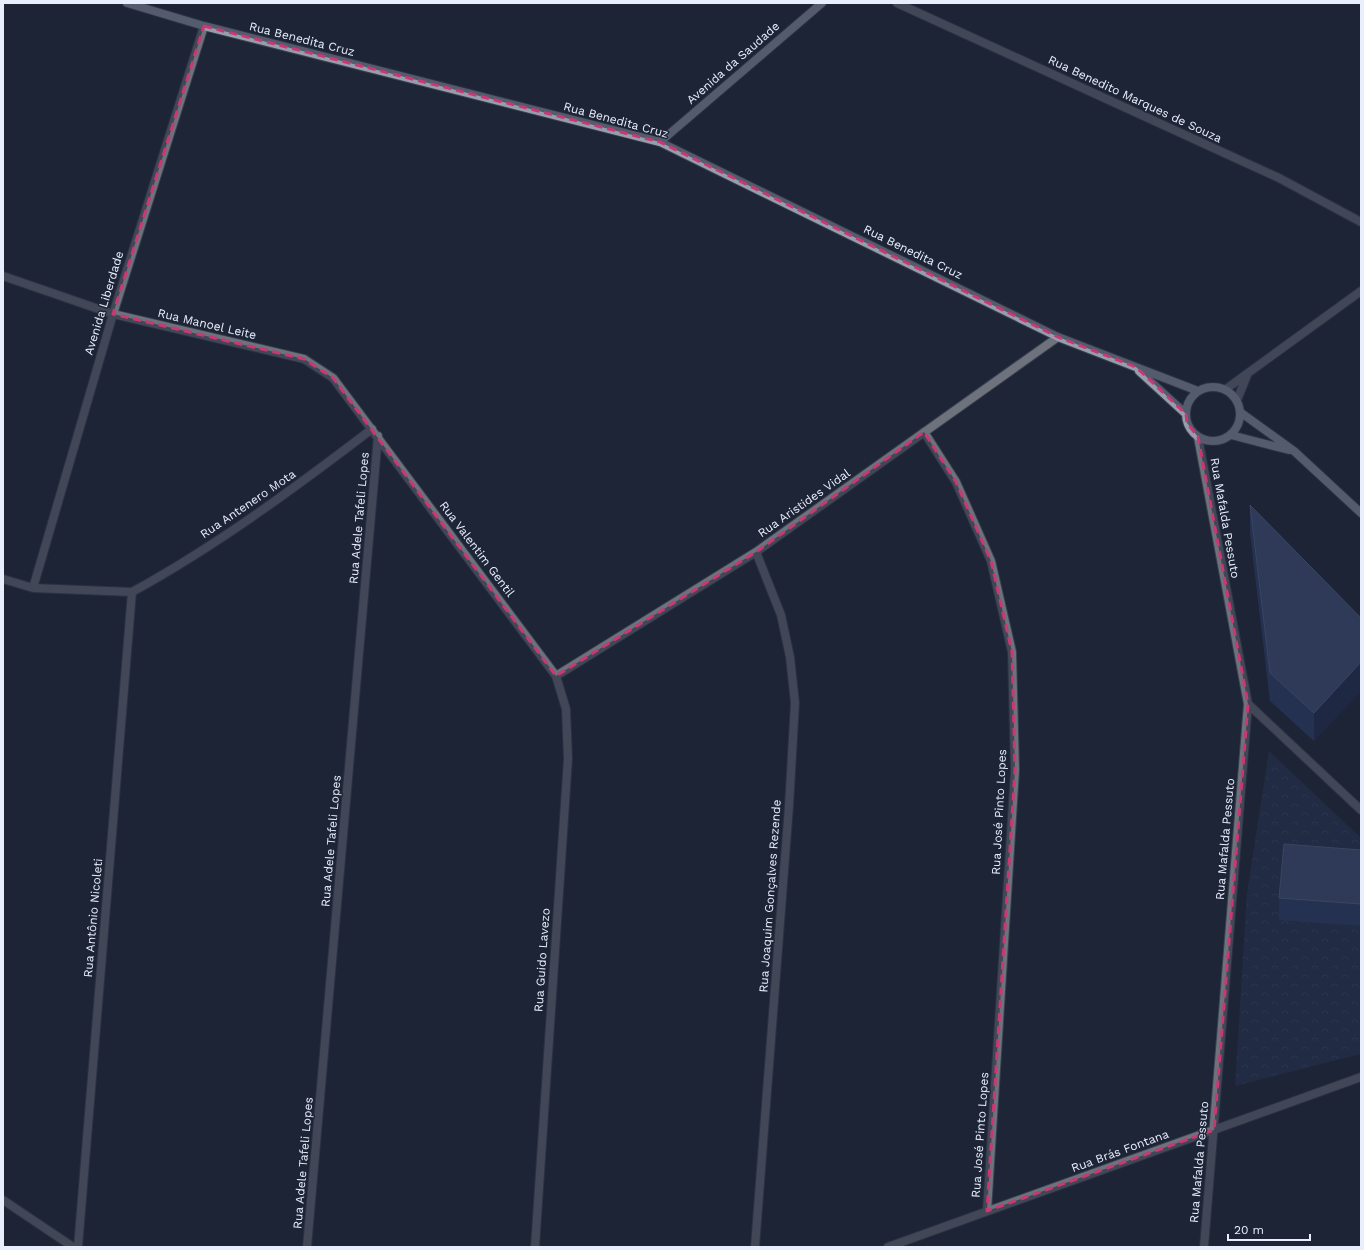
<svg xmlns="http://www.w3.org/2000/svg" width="1364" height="1250" font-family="'Work Sans',sans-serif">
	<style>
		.park { fill: url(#park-crowns) }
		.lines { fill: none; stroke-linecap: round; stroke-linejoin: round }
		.street-casing { stroke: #394152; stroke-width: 10 }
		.secondary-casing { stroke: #394152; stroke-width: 10 }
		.street { stroke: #6d727c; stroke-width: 8 }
		.secondary { stroke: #969ead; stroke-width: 8 }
		.wall { fill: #2f4170 }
		.shaded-wall { fill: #1f2e53 }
		.building { fill: #43547f; stroke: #5d6c93 }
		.marked { fill: none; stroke: #c83873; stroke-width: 3; stroke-dasharray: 8 5; stroke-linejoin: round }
		.labels { text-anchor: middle; stroke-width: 3; stroke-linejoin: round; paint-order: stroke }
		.street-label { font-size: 12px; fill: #e8eefb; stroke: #1d2537 }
	</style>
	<defs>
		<pattern id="park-crowns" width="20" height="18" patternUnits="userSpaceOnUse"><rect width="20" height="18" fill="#263352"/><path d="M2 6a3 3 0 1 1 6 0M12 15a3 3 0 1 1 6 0" fill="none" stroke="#3b4763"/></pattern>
	</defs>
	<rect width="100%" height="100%" fill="#1d2537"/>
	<path class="park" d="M1269,751L1361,838V1054L1235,1086L1247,893Z"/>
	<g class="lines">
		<g class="street-casing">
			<path id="street" d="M897,3L1279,178L1361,222
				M3,276L113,314L304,359L333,378L556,676L566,709L568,759L535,1247
				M1226,389L1361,291
				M1237,400L1248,373
				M924,432L956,482L991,561L1012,652L1015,770L987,1211
				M1198,437L1248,704L1204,1247
				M3,579L33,588L132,592
				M33,588L113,314L204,26
				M132,592C216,546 296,487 372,429
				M556,676L756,552L1058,337
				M1248,704L1361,810
				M3,1200L73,1247
				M78,1247L132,592
				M307,1247L378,436
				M755,1247L789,806L795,703L790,657L781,615L756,552
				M888,1247L1361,1077"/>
		</g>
		<g class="secondary-casing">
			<path id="secondary" d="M127,3L204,26L660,142L1058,337L1198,391
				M660,142L822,3
				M1139,371L1186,414
				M1186 414a27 27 0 1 1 54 0a27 27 0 1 1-54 0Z
				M1240,412L1294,451L1361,513
				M1231,435L1289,450"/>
		</g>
		<use href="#street" class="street"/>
		<use href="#secondary" class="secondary"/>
	</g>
	<path class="wall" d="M1250,505L1361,618L1314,741L1270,701L1250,533Z
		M1361,850V926L1279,920V898Z"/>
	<path class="shaded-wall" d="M1361,662V691L1314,741V713Z"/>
	<path class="building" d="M1250,505L1361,618V662L1314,713L1270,673Z
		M1284,844L1361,850V904L1279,898Z"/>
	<path d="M0 0H1364V1250H0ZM204,26L660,142L1058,337L1136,367L1186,414L1187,423L1198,437L1248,704L1214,1130L987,1211L1015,770L1012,652L991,561L956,482L924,432L756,552L556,676L333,378L304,359L113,314Z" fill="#1d2537" fill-opacity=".55" fill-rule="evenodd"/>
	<path class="marked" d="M204,26L660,142L1058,337L1136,367L1186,414L1187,423L1198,437L1248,704L1214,1130L987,1211L1015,770L1012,652L991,561L956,482L924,432L756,552L556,676L333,378L304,359L113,314Z"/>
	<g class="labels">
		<g class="street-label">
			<text transform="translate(302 39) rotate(14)" y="4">Rua Benedita Cruz</text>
			<text transform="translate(733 63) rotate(-41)" y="4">Avenida da Saudade</text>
			<text transform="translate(1135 99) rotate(25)" y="4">Rua Benedito Marques de Souza</text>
			<text transform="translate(616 120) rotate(15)" y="4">Rua Benedita Cruz</text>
			<text transform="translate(913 252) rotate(26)" y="4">Rua Benedita Cruz</text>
			<text transform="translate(104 303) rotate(-73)" y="4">Avenida Liberdade</text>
			<text transform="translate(207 324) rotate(13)" y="4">Rua Manoel Leite</text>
			<text transform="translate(804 503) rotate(-35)" y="4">Rua Aristides Vidal</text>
			<text transform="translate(248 504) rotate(-34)" y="4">Rua Antenero Mota</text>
			<text transform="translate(359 518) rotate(-85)" y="4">Rua Adele Tafeli Lopes</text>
			<text transform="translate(1225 518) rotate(80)" y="4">Rua Mafalda Pessuto</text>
			<text transform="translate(477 549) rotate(53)" y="4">Rua Valentim Gentil</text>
			<text transform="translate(999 812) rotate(-87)" y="4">Rua José Pinto Lopes</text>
			<text transform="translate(1225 839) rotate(-85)" y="4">Rua Mafalda Pessuto</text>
			<text transform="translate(331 841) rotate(-85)" y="4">Rua Adele Tafeli Lopes</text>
			<text transform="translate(770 896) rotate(-86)" y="4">Rua Joaquim Gonçalves Rezende</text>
			<text transform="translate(93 918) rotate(-85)" y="4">Rua Antônio Nicoleti</text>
			<text transform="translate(542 960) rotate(-86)" y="4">Rua Guido Lavezo</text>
			<text transform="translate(980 1135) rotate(-86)" y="4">Rua José Pinto Lopes</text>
			<text transform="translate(1120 1151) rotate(-20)" y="4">Rua Brás Fontana</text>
			<text transform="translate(1199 1162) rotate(-85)" y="4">Rua Mafalda Pessuto</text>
			<text transform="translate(303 1163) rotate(-85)" y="4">Rua Adele Tafeli Lopes</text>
		</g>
	</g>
	<rect width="1364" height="1250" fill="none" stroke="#e8eefb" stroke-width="8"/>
	<path d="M1228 1234v6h82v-6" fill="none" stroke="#e8eefb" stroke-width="2"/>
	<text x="1234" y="1234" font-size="12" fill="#e8eefb" stroke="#1d2537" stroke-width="3" paint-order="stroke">20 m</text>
</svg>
